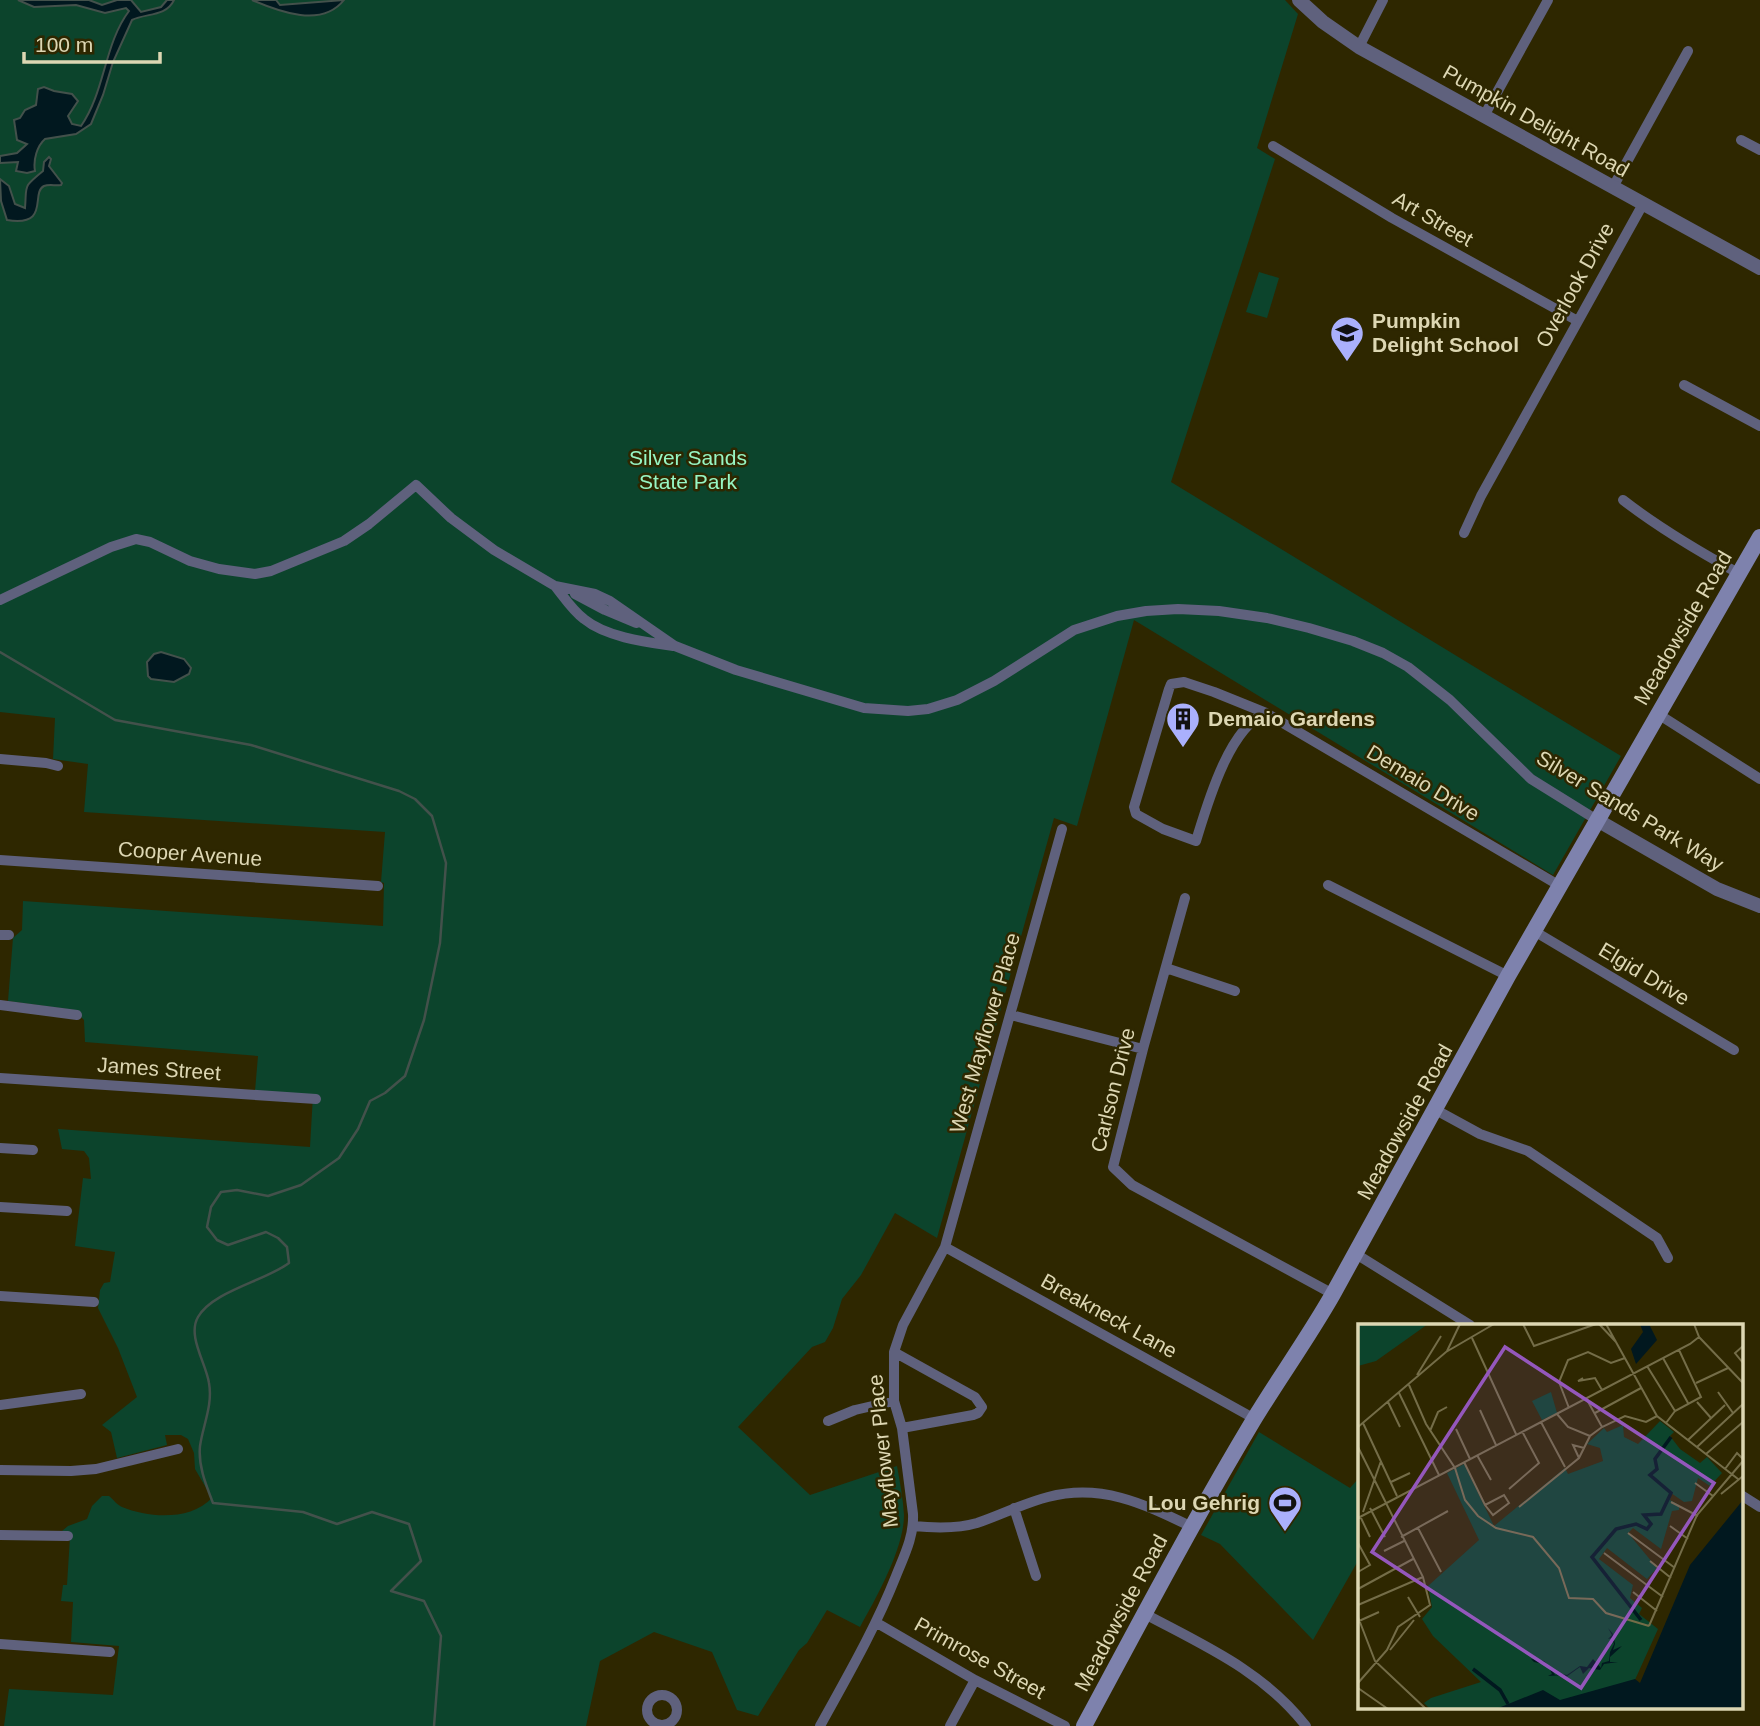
<svg xmlns="http://www.w3.org/2000/svg" width="1760" height="1726" font-family="Arial,sans-serif">
	<style>
		.green { fill: #0c442c }
		.water { fill: #01181f; stroke: #43514b; stroke-width: 2 }
		.lines { fill: none; stroke-linecap: round; stroke-linejoin: round }
		.stream { stroke: #43514b; stroke-width: 2.5 }
		.minor { stroke: #5f617d; stroke-width: 10 }
		.tertiary { stroke: #5f617d; stroke-width: 14 }
		.secondary { stroke: #7e82ad; stroke-width: 16 }
		.labels { text-anchor: middle; stroke-width: 5; stroke-linejoin: round; paint-order: stroke }
		.street-label { font-size: 21px; fill: #ddd7b3; stroke: #2e2700 }
		.poi-label { font-size: 21px; font-weight: bold; fill: #ddd7b3; stroke: #2e2700; text-anchor: start }
		.park-label { font-size: 21px; fill: #97f6c4; stroke: #2e2700 }
		.inset-river { fill: none; stroke: #01181f; stroke-width: 3.5 }
		.inset-road { fill: none; stroke: #746d48; stroke-width: 2 }
		.view { fill: #9457bc; fill-opacity: 0.15; stroke: #9457bc; stroke-width: 3.5 }
		.inset-edge { fill: none; stroke: #ddd7b3; stroke-width: 3.5 }
	</style>
	<rect width="100%" height="100%" fill="#2e2700"/>
	<path class="green" d="M0,0H1285L1298,14L1257,148L1275,159L1171,482L1621,756L1553,875L1134,620L1077,826L1054,818L937,1238L895,1213L861,1275L842,1299L833,1328L825,1342L812,1347L738,1427L810,1495L897,1466C900,1482 903,1499 904,1515C904,1549 876,1598 860,1627L827,1610L807,1643L799,1650L758,1716L737,1710L712,1652L654,1632L600,1661L586,1726H4L9,1689L113,1695L119,1646L71,1642L73,1602L61,1601L63,1585H67L70,1537L62,1531L68,1526L87,1519L92,1506L102,1496H109C113,1499 117,1505 122,1507C149,1518 190,1521 212,1498L195,1469L194,1453L188,1439L181,1435H165L167,1445L117,1458L111,1432L102,1425L137,1397L118,1348L98,1308L100,1290L104,1283L110,1282L115,1252L75,1246L83,1178L91,1179L89,1158L84,1151L62,1149L58,1129L310,1147L313,1095L255,1091L258,1056L85,1042L84,1020L74,1010L8,1001L13,938L22,930L23,901L383,926L384,883L381,882L385,832L84,812L88,764L53,759L55,718L0,712Z
		M1259,272L1279,278L1267,318L1246,312Z
		M1259,1432L1350,1488L1359,1478V1559L1313,1640L1220,1544L1201,1535Z"/>
	<path class="water" d="M18,0H89L102,5L117,0H131L141,12L161,7L167,0H174C166,17 146,13 132,20L113,62L103,95L91,124L76,134L45,139C37,146 33,160 35,171L27,173L16,171L18,162L0,163V156L17,153L27,144L17,140L14,120L20,118L25,110L36,105L38,89L44,87L54,91L72,94L78,101L68,116L72,124L81,126C105,92 104,44 129,11L126,8L105,13L76,5L34,7Z
		M252,0H276L280,5L344,0C322,28 280,12 252,0Z
		M49,157L51,159L49,166L62,183L61,185C56,186 49,184 44,186C30,193 51,227 7,220L1,201L0,179L9,186L15,204L25,208C27,185 22,188 43,171L44,162Z
		M161,652L184,659L191,668L189,674L174,682L151,679L148,676L147,662L154,654Z"/>
	<g class="lines">
		<path class="stream" d="M0,652L115,720L251,745L399,791L415,799L432,816L446,863L440,943L424,1020L405,1076L385,1093L370,1101L358,1129L339,1158L301,1185L268,1196L237,1190L221,1192L211,1207L207,1227L217,1240L228,1245L266,1232L278,1238L287,1247L289,1263C265,1281 213,1291 198,1317C187,1336 206,1363 209,1383C213,1405 203,1425 200,1446C198,1466 206,1485 213,1503L303,1512L337,1524L372,1512L409,1524L421,1561L391,1591L424,1601L441,1636L434,1726"/>
		<path class="minor" d="M1359,47L1383,0
			M1484,116L1548,0
			M1741,140L1760,150
			M1273,146L1392,218L1576,320
			M1613,187L1688,51
			M1684,385L1760,426
			M1623,500C1659,528 1698,551 1738,573
			M1464,533L1481,496L1643,204
			M555,586C564,597 572,610 584,619C606,637 645,642 673,646
			M575,594L605,610L636,623
			M0,600L111,547L136,539L150,542L190,561L219,569L255,574L271,571L344,541L369,524L416,485L451,518L494,550L555,586L595,594L610,601L675,646L736,670L864,708L908,711L928,709L957,700L994,681L1074,630L1117,616L1146,611L1178,609L1219,611L1267,618L1309,628L1353,641L1383,653L1408,667L1450,700L1531,779L1597,820
			M1266,713C1229,727 1207,805 1196,841L1163,829L1136,814L1134,807L1169,689L1171,684L1184,682L1214,692L1266,713L1560,886
			M1658,714L1760,779
			M0,759L46,763L58,766
			M0,860L378,886
			M1328,885L1508,976
			M1185,898L1143,1049L1113,1167L1132,1185L1333,1294
			M1534,931L1734,1050
			M0,935H9
			M1166,968L1235,991
			M0,1005L77,1015
			M1011,1015L1143,1049
			M0,1078L316,1099
			M1436,1110L1480,1134L1528,1151L1657,1238L1668,1258
			M0,1148L33,1150
			M0,1207L67,1211
			M945,1247L1255,1419
			M1356,1254L1470,1325
			M0,1296L94,1302
			M894,1352L975,1397L982,1407L978,1413L973,1415L902,1428
			M0,1405L81,1394
			M828,1421L855,1410L894,1401
			M0,1470L71,1471L96,1469L178,1449
			M1741,1495L1760,1507
			M1014,1508L1036,1576
			M913,1526C934,1528 957,1529 977,1523C1001,1515 1024,1503 1048,1497C1102,1483 1144,1504 1192,1527
			M0,1535L68,1536
			M1145,1614C1205,1646 1263,1671 1306,1726
			M877,1623L975,1680L1065,1726
			M0,1644L110,1652
			M647 1710a15 15 0 1 1 30 0a15 15 0 1 1-30 0Z
			M820,1726C847,1677 875,1629 896,1576C904,1556 914,1537 913,1514L902,1428L894,1401V1352L903,1325L945,1247L1062,829
			M950,1726L975,1680"/>
		<path class="tertiary" d="M1299,0L1323,22L1359,47L1760,268
			M1597,820L1717,889L1760,906"/>
		<path class="secondary" d="M1084,1726C1139,1624 1193,1521 1253,1421C1279,1378 1308,1338 1333,1294L1508,976L1760,537"/>
	</g>
	<defs>
		<g id="school-pin" transform="scale(1.75)"><path d="M0 17L-7.5 6A9.5 9.5 0 1 1 7.5 6Z" fill="#aab0fc" stroke="#2e2700"/><path d="M0-5L7-2L0 1L-7-2ZM-4 1L0 2.5L4 1V4Q0 6-4 4Z" fill="#111"/></g>
		<g id="building-pin" transform="scale(1.75)"><path d="M0 17L-7.5 6A9.5 9.5 0 1 1 7.5 6Z" fill="#aab0fc" stroke="#2e2700"/><path d="M-4-6H4V6H1V3H-1V6H-4ZM-2.5-4.3h1.7v1.8h-1.7ZM.8-4.3h1.7v1.8H.8ZM-2.5-1h1.7V.8h-1.7ZM.8-1h1.7V.8H.8Z" fill="#111"/></g>
		<g id="stadium-pin" transform="scale(1.75)"><path d="M0 17L-7.5 6A9.5 9.5 0 1 1 7.5 6Z" fill="#aab0fc" stroke="#2e2700"/><path d="M0-5a6.5 5 0 1 0 0 10a6.5 5 0 1 0 0-10ZM-3.5-1.8h7v3.6h-7Z" fill="#111"/></g>
	</defs>
	<g fill-rule="evenodd">
		<use href="#school-pin" x="1347" y="333"/>
		<use href="#building-pin" x="1183" y="719"/>
		<use href="#stadium-pin" x="1285" y="1503"/>
	</g>
	<g class="labels">
		<g class="street-label">
			<text transform="translate(1536 121) rotate(29)" y="7">Pumpkin Delight Road</text>
			<text transform="translate(1433 219) rotate(30)" y="7">Art Street</text>
			<text transform="translate(1575 285) rotate(-61)" y="7">Overlook Drive</text>
			<text transform="translate(1683 628) rotate(-60)" y="7">Meadowside Road</text>
			<text transform="translate(1423 783) rotate(31)" y="7">Demaio Drive</text>
			<text transform="translate(1630 811) rotate(31)" y="7">Silver Sands Park Way</text>
			<text transform="translate(190 854) rotate(4)" y="7">Cooper Avenue</text>
			<text transform="translate(1644 974) rotate(31)" y="7">Elgid Drive</text>
			<text transform="translate(985 1033) rotate(-74)" y="7">West Mayflower Place</text>
			<text transform="translate(159 1069) rotate(4)" y="7">James Street</text>
			<text transform="translate(1113 1090) rotate(-76)" y="7">Carlson Drive</text>
			<text transform="translate(1405 1122) rotate(-61)" y="7">Meadowside Road</text>
			<text transform="translate(1109 1316) rotate(29)" y="7">Breakneck Lane</text>
			<text transform="translate(883 1451) rotate(-96)" y="7">Mayflower Place</text>
			<text transform="translate(1121 1613) rotate(-62)" y="7">Meadowside Road</text>
			<text transform="translate(980 1658) rotate(29)" y="7">Primrose Street</text>
		</g>
		<g class="poi-label">
			<text x="1372" y="328">Pumpkin<tspan x="1372" dy="24">Delight School</tspan></text>
			<text x="1208" y="726">Demaio Gardens</text>
			<text x="1260" y="1510" text-anchor="end">Lou Gehrig</text>
		</g>
		<g class="park-label">
			<text x="688" y="465">Silver Sands<tspan x="688" dy="24">State Park</tspan></text>
		</g>
	</g>
	<g transform="translate(1358 1324)">
		<rect width="385" height="385" fill="#2e2700"/>
		<path d="M0,0H70L18,37L0,42ZM193,68L199,89L184,96L174,77ZM302,97L316,108L312,112L322,125L342,139L349,133L364,149L352,162L340,154L334,177L326,178L313,169L312,176L321,181V186L314,187L303,225L275,204L270,209L299,244L289,255L249,224L241,235L275,261L272,274L284,284L281,290L300,305L276,358L215,376L142,385H72L66,379L73,374L123,358L75,312L64,295L74,283L70,262L121,216L89,149L106,140L136,202L207,144L210,150L245,137L242,124L229,120L246,104L249,108L265,101L266,113L280,120Z" fill="#0c442c"/>
		<path d="M282,0H291L299,16L278,40L273,25L285,8ZM385,176V385H138L185,366L202,376L277,355L282,359L332,241ZM250,304L255,310L257,320L255,326L264,322L252,333V338H260L246,340L242,346L231,344L225,350L222,343L208,353L219,360L221,364L206,351L190,352L194,350L190,341L176,338L173,335L186,337L191,342L197,351L204,350L209,351L222,342L229,343L235,335L243,344L244,339L251,337L252,328L256,320L254,314L250,315L254,311Z" fill="#01181f"/>
		<path class="inset-river" d="M283,296L234,233L258,205L278,200L289,205L293,200L286,191L303,190L313,169L292,151L299,145L297,135L313,113M115,345L142,366L150,380"/>
		<path class="inset-road" d="M165,0L176,22L238,0M241,0L258,18M248,0L299,92L380,155M341,13L385,59M114,14L158,110M385,22L377,29L385,39M89,27L102,0M305,34L330,79M289,42L317,87M59,51L83,12M225,54L220,57L237,54L244,66M338,59L370,44M51,61L68,100L97,144L107,176L120,192L138,204L175,213L201,244L211,274L235,275L248,289L291,302M360,68L375,89M41,69L81,151M228,74L244,103M30,78L42,103M339,78L353,94M211,84L201,58L210,36L230,28L253,39L267,34M122,86L138,121M237,89L283,64M199,90L210,103L232,112M183,98L207,143M5,99L39,172M308,99L317,87L343,73L321,26M0,103L88,28L136,0M98,105L112,135M72,107L80,88L89,83M330,116L367,81M0,123L65,253L72,281L40,303L29,326L0,359M339,123L385,80M348,130L385,98M119,131L133,156M221,134L215,121L226,124M106,138L127,181L135,191L151,179L146,171L127,181M367,145L379,129L385,135M33,158L52,149M337,159L355,172M151,165L181,139L164,107M363,170L385,152M313,178L340,192M161,183L221,134L232,112L244,103L267,92L288,98L299,92M12,184L27,213M5,188L23,137M2,192L12,213M0,194L332,20L341,13L336,0M312,202L330,215M60,204L83,248M270,209L317,244M43,213L90,187M0,219L12,241L0,248M26,227L46,217M246,229L305,273M292,237L313,254M0,265L55,235M275,268L299,287M50,273L62,293M0,281L65,253M0,293L17,337L68,385M1,297L21,288M291,302L339,191L385,137M32,326L56,296M0,364L30,385"/>
		<path class="view" d="M147,23L356,159L223,364L14,228Z"/>
		<rect width="385" height="385" class="inset-edge"/>
	</g>
	<path d="M24 52v10h136v-10" fill="none" stroke="#ddd7b3" stroke-width="3.5"/>
	<text x="35" y="52" font-size="21" fill="#ddd7b3" stroke="#2e2700" stroke-width="5" paint-order="stroke">100 m</text>
</svg>
